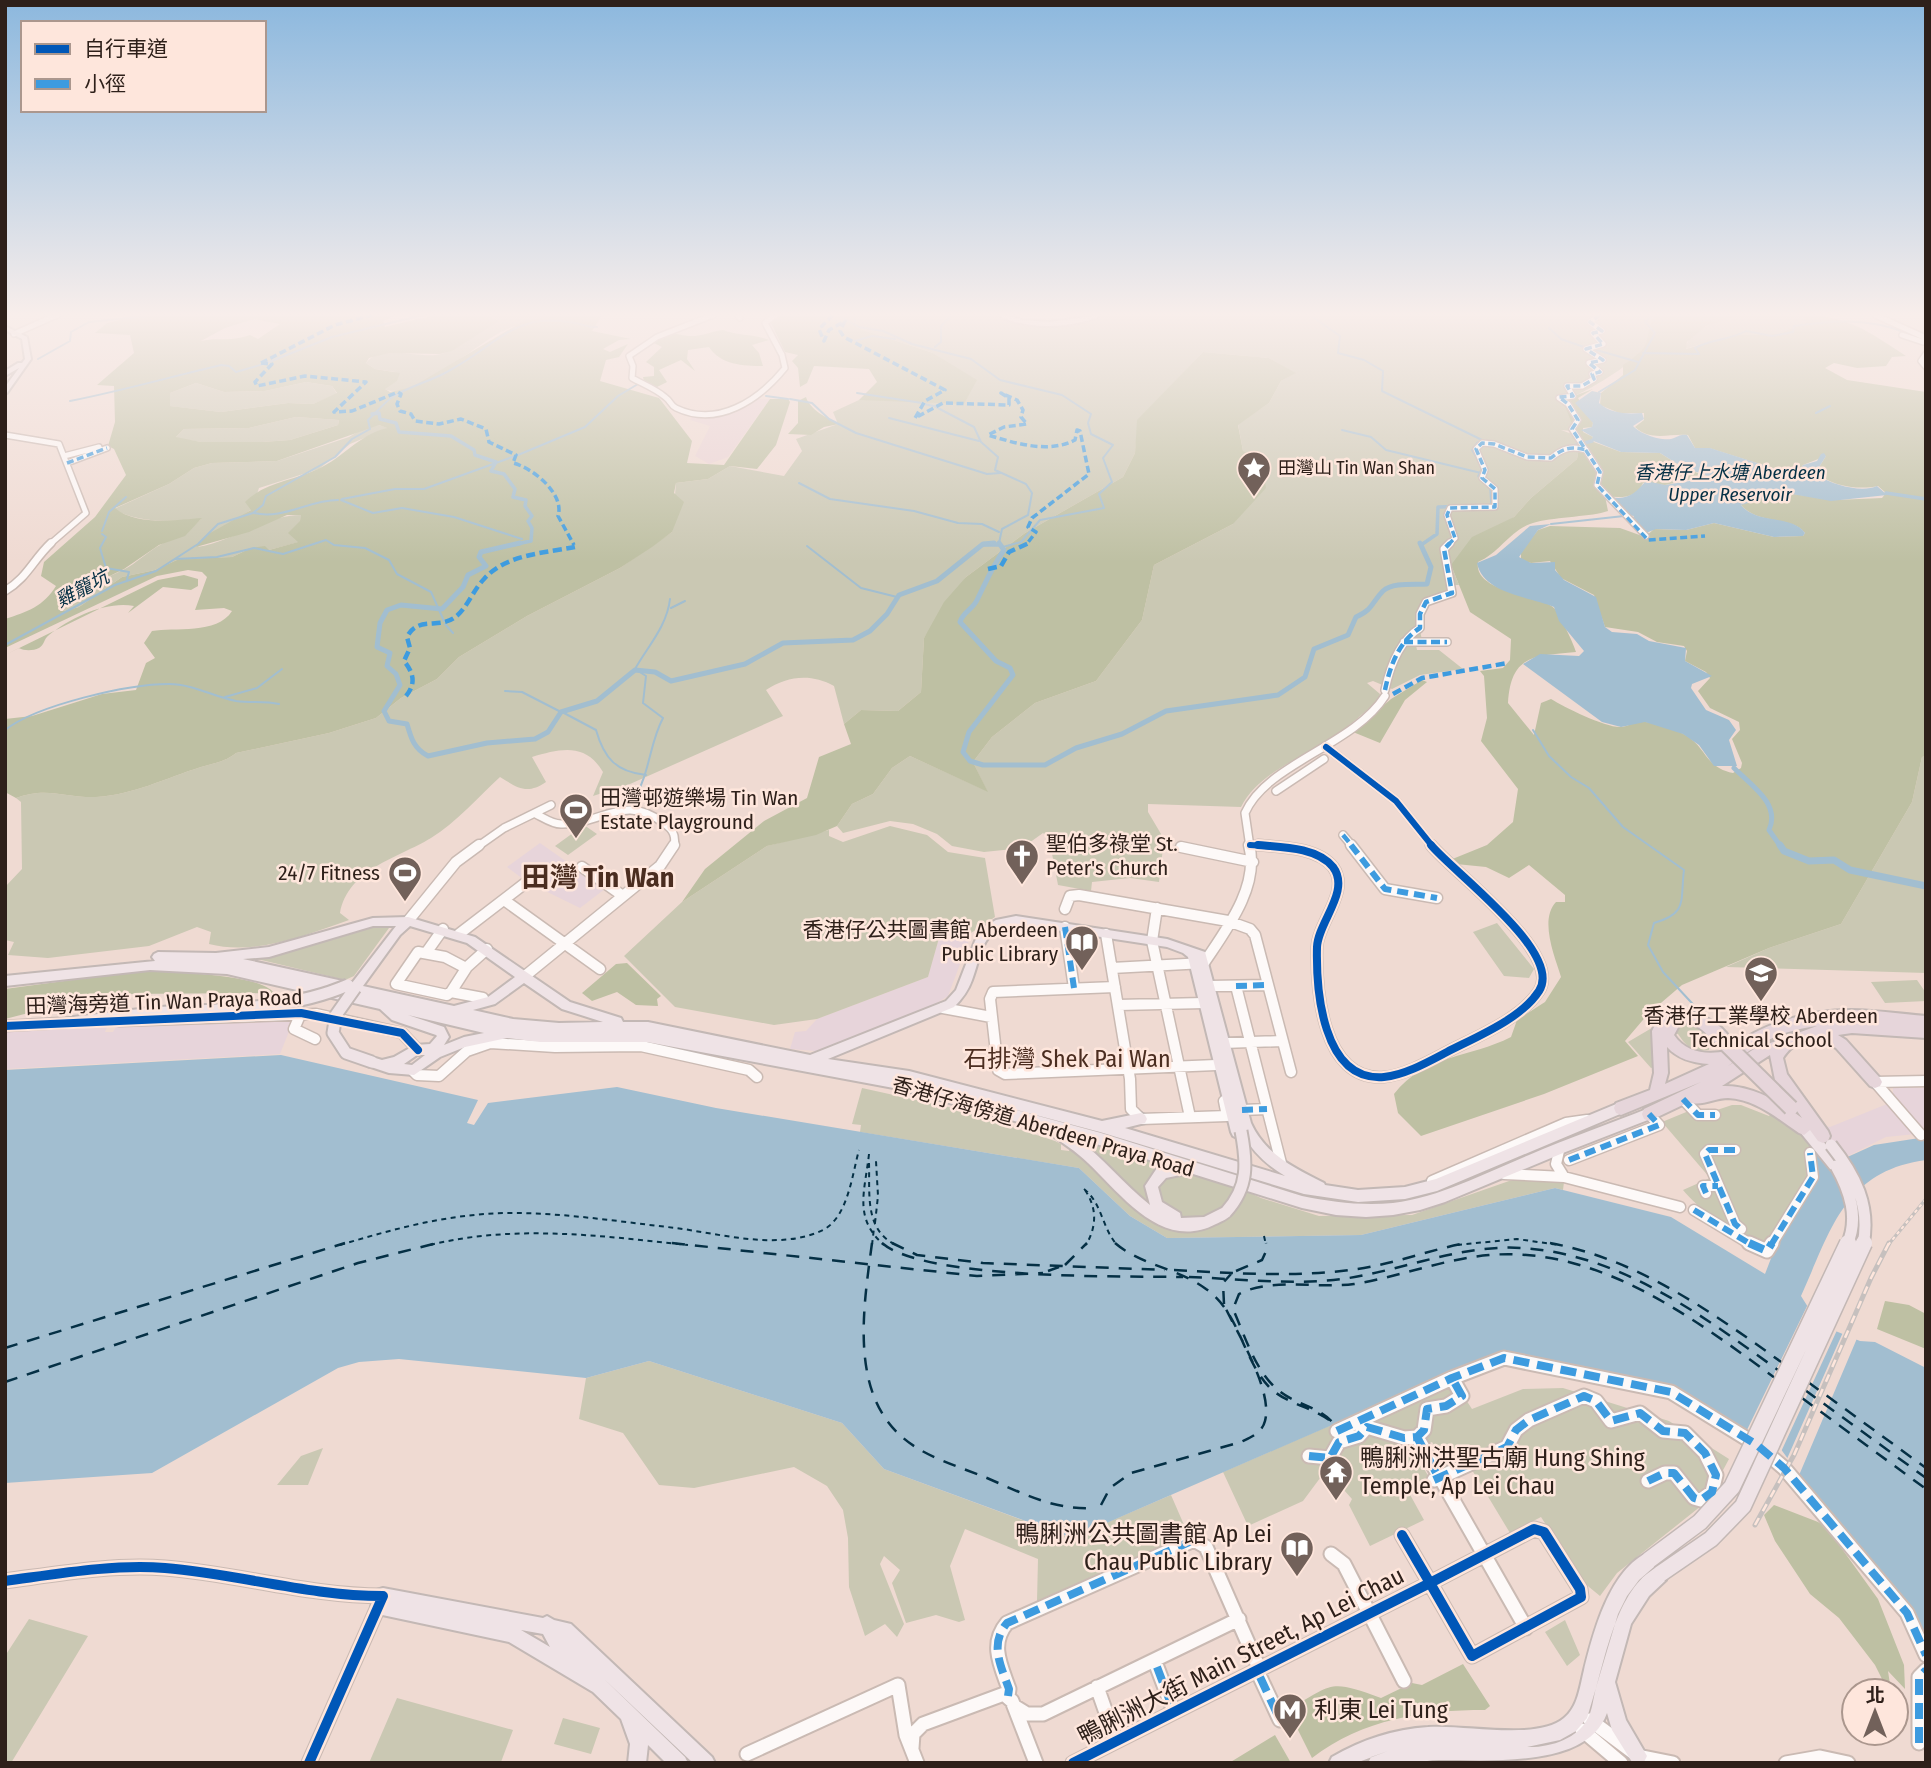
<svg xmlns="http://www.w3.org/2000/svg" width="1931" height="1768" font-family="'Fira Sans Condensed','Noto Sans TC',sans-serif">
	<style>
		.industrial { fill: #e7d4da }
		.medical { fill: #ead3d4 }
		.green { fill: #cac8b3 }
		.forest { fill: #bec0a3; fill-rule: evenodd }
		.water { fill: #a2bed0 }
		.pier { fill: #efdad2 }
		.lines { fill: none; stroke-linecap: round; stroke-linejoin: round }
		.stream { stroke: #a2bed0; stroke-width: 2 }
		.canal-far2 { stroke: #a2bed0; stroke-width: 3.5 }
		.canal-far1 { stroke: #a2bed0; stroke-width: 5 }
		.canal { stroke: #a2bed0; stroke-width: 7 }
		.ferry-far1 { stroke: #053045; stroke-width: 2; stroke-dasharray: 5 4.5; stroke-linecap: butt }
		.ferry { stroke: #053045; stroke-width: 2.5; stroke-dasharray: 13 10; stroke-linecap: butt }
		.minor-far3-casing { stroke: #cabab3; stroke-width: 8 }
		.minor-far2-casing { stroke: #cabab3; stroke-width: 10 }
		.minor-far1-casing { stroke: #cabab3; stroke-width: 13 }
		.minor-casing { stroke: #cabab3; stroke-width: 17 }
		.major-casing { stroke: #c3b8b5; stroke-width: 4 }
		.highway-casing { stroke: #c3b8b5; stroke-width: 4 }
		.minor-far3 { stroke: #fdf9f8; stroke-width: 5 }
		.minor-far2 { stroke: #fdf9f8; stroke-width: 7 }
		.minor-far1 { stroke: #fdf9f8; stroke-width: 10 }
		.minor { stroke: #fdf9f8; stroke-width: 13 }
		.major { fill: #efe3e6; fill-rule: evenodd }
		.highway { fill: #e6d5da; fill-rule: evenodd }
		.rail-far1-casing { stroke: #c6c0be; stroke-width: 3.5 }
		.rail-casing { stroke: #c6c0be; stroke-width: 5 }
		.rail-far1 { stroke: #fee6dc; stroke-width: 2; stroke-dasharray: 3.5; stroke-linecap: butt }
		.rail { stroke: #fee6dc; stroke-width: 2.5; stroke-dasharray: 8; stroke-linecap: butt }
		.major-bridge-far1-casing { stroke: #c3b8b5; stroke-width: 15; stroke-linecap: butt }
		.major-bridge-casing { stroke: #c3b8b5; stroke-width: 19; stroke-linecap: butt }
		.highway-bridge-casing { stroke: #c3b8b5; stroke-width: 18; stroke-linecap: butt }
		.major-bridge-far1 { stroke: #efe3e6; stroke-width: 11 }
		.major-bridge { stroke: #efe3e6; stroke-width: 16 }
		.highway-bridge { stroke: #e6d5da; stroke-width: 14 }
		.quiet-far3 { stroke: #3d9bdf; stroke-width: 3.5; stroke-dasharray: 7 3.5; stroke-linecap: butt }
		.quiet-far2 { stroke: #3d9bdf; stroke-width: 4.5; stroke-dasharray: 9 4.5; stroke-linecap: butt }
		.quiet-far1 { stroke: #3d9bdf; stroke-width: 6; stroke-dasharray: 11 6; stroke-linecap: butt }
		.quiet { stroke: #3d9bdf; stroke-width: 8; stroke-dasharray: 16 8; stroke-linecap: butt }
		.cycleway-far2-casing { stroke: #fee6dc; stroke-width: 10 }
		.cycleway-far1-casing { stroke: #fee6dc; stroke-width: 12 }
		.cycleway-casing { stroke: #fee6dc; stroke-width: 15 }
		.cycleway-far2 { stroke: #0057b8; stroke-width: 6 }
		.cycleway-far1 { stroke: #0057b8; stroke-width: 8 }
		.cycleway { stroke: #0057b8; stroke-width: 10 }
		.labels { text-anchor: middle; stroke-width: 5; stroke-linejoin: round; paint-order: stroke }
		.far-poi-label { font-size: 18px; fill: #2e201a; stroke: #fee6dc; text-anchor: start }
		.far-water-label { font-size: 19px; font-style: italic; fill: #053045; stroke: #fee6dc }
		.poi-label { font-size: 21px; fill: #2e201a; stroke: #fee6dc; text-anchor: start }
		.street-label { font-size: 21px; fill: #2e201a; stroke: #fee6dc }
		.quarter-label { font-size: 24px; fill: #4b2d20; stroke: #fee6dc }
		.near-poi-label { font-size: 24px; fill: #2e201a; stroke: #fee6dc; text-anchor: start }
		.near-street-label { font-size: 24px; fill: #2e201a; stroke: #fee6dc }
		.district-label { font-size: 28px; font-weight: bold; fill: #4b2d20; stroke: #fee6dc }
	</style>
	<rect width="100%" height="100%" fill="#efdad2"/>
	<path class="industrial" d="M540,843L570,864L605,889L580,908L527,882L507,867Z
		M941,931L971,935L948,996L932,1006L837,1044L816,1051L790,1049L795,1032L806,1031L817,1019L928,977Z
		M290,1021L292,1024L280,1054L5,1069V1030L107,1027L105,1032H113L116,1027Z
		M1893,1087L1926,1088V1131L1893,1096Z
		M1787,1103L1821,1125L1830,1127L1887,1104L1916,1134L1886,1137L1846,1157H1822Z"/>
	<path class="medical" d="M754,399H770L728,457L709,464L695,456L710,426L690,420L693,415L734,411L749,406Z"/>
	<path class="green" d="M489,315H555C538,321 519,323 503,331C477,343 413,402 384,389L395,372L375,369L366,363C382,342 420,360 441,354C460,349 481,330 498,320Z
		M847,315H965L998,317L1021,324H1066L1103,315H1655C1650,325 1652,331 1649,341C1645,357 1590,390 1574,396L1571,431L1561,430L1572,434L1579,444L1573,446L1579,448L1577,459L1531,498L1514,517L1451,565L1459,585H1455V594L1428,604L1420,631L1423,644L1416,645L1417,650H1439L1463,669L1420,675L1392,689L1373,681L1367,683L1380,694L1378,700C1364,713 1348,727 1332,738C1302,758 1258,773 1241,807L1148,804V812L1164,839L1159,882L1130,878L1092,882L1091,891L1058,885L1049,838L1043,833L1022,848L984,852L952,846L937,834L913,824L890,821L843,833L837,826L852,804L873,794L892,768L910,756L987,791L973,762L992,737L1035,703L1096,681L1142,620L1154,565L1233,524L1243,451L1238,424L1269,403L1281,381L1295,373L1269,358L1203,352L1138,420L1135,453L1123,477L1025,533L966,577L924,638L921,692L898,711L861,710L844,724L834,686C811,673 787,676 766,690L783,716L630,784L593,796L603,772C585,742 560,749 532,757L546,782C527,795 518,788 500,777C479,796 456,823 431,838C398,858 348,869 340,913L349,920C306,935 255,956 209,944L211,932L197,927L149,946L48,958L8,955L14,942L5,940V887L22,869L21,802L16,798C47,786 65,798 96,797C133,795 166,778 201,767C214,763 225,762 236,753L329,733L376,718L401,698L437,679L459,657L527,616L620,568L672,532L676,483L708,479L730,466L784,476L802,451L796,439L838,424L833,412L859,400H914L968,394L976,381L933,353L860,329Z
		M1740,315H1801L1808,322L1778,334L1734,335L1685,349C1690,327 1722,320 1740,315Z
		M306,382L332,386L337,394L313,404L288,403L221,412L169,406L170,393L196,383L224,392L265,391Z
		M296,417L339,420L338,425L290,440L262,442H201L175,438L184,429L249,428Z
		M379,425L388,428L350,444L319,469L259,488L252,509L197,547C232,542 266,515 301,515L299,542L269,550L251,548L232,557L179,559L155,570L122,577L79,607L64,611L61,606C79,587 100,581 123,570C137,563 147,552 160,545C180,533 182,538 201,519C173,521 139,524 114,509L169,484L194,468L212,463L277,461L349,437L367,426Z
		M1926,756V973L1726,967L1769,948L1841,924L1912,802L1922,757Z
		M584,825L597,834L568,855L555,846Z
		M890,826L927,835L948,852L985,858L995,917L968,935L941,931L928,977L817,1019L774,1025L675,1007L624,956L682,902L767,846L829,830V836L843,842Z
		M1497,923L1534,969L1529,978L1504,976L1473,932Z
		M371,928H389L354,976L345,980L253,958L314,945Z
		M1917,980L1926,993V1001L1885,1003L1871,982Z
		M1684,1009L1708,1019L1725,1035L1709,1043V1050C1693,1053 1686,1046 1678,1034L1654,1030L1658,1066L1651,1068L1628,1042L1662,1022L1664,1016Z
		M862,1088L957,1109L1055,1141L1061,1144V1150L1069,1151L1072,1137L1233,1185L1261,1198L1319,1216L1412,1215L1509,1181L1529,1177L1564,1182L1563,1190L1555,1188L1361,1235L1167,1238L1130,1216L1079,1168L860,1132L861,1125L852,1124Z
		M1732,1105H1741L1769,1116L1772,1112L1798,1131L1817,1152L1807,1150L1809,1175L1766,1242C1741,1245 1698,1208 1683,1190L1710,1178L1662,1122L1696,1108L1714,1111Z
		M649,1361L842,1423L884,1469L1071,1538L1171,1495L1188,1534L1037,1601L1038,1559L965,1529L950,1566L965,1620L959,1622L936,1615L906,1623L892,1583L900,1570L884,1556L880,1564L904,1624L897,1637L885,1624L865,1636L849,1587L848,1538L843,1510L827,1486L794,1467L694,1488L659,1485L623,1433L579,1419L586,1378Z
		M1449,1374L1472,1409L1523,1389L1563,1388L1669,1421L1729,1459L1706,1502L1617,1573L1600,1596L1583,1582L1541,1517L1510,1533L1472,1470L1454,1478L1432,1442L1413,1450L1430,1479L1408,1491L1424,1520L1370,1546L1349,1505L1352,1499L1326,1470L1303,1501L1248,1526L1223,1472Z
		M323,1448L308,1485H277L301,1456Z
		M29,1619L88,1636L11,1763H5V1656Z
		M1565,1620L1580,1655L1567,1666L1545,1632Z
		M397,1698L513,1730L501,1762L369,1763Z
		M563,1718L600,1728L591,1754L554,1744Z"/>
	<path class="forest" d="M142,315H396L383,321L385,327C415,320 472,303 499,321L452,351L440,354L389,353L369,358L366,363L375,369L400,373L397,381L385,389L390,392L412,387L522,322L555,315H602L592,331L631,339L619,340L603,349L610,352L628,344L619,357L606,360L600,381L659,398L692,441L687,463L724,465L770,399H788L790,402L776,445L757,469L730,466L708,479L676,483L674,493L684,502L672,532L652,547L620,568L527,616L459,657L437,679L401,698L376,718L329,733L236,753C225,762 214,763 201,767C166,778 133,795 96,797C65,798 47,786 16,798L5,792V719L32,716L102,694L136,690L146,663L155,658L144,643L152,631C174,627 217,635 232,611L224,608L195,610L207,577L202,572L188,570L157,576L5,648V619C27,612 44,606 56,586L41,576L44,562L95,517L126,475L114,449L108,446L115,422L114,386L97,385L134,353L130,335L95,333L107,323ZM254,319L280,324L258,339L250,335C233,342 217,337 201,341L225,328ZM306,382L332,386L337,393L313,404L288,403L221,412L170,406V393L196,383L224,392L265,391ZM296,417L339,420L338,425L290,440L262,442H201L176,437L184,429L249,428ZM379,425L387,428C358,435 343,458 318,469C292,481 265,482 245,502L251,510L205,536L196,547L249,532L287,515H301L300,521L288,533L298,542L269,550L265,546L251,548L232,557L179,559L155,570L122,577L79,607L64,611L61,606L73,594L124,569L159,545L185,536L202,518C176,520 136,526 115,508L169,484L194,468L212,463L277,461Z
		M776,315H847L860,329L933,353L977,380L964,404L859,400L877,382L869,369L814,366L807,383L800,387L798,368L792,361L798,355L785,352L770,321Z
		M1655,315H1740L1706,326L1687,342L1686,349L1734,335L1778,334L1807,322L1801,315C1848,315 1869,332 1906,356L1892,357L1886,366L1857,368L1834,363L1825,368L1847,380L1926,392V756L1922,757L1912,802L1841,924L1769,948L1682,985L1648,1014L1625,1041L1638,1056L1544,1094L1421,1136L1398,1113L1394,1094C1425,1054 1470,1058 1511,1037L1517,1020L1545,1002L1561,977C1555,957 1539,920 1556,902H1565V895L1529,865L1509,878L1486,867L1456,864L1450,860L1487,845L1513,822L1518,789L1481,741L1487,718L1484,676L1480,671L1503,668L1510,660L1511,639L1470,612L1451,565L1472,537L1514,517L1531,498L1577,459L1579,448L1582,449L1581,438L1576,434L1565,406L1574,396L1593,389L1578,398L1593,423L1592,427L1583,428V432L1593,437L1591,441L1621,452L1660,453L1684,468L1706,476L1665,485L1643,483C1637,499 1620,498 1605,496L1608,511L1601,513C1582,517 1545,518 1530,524C1509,532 1499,553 1478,562C1473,593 1540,594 1554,608C1559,613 1574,644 1576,652C1536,656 1511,653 1508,703L1534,735L1541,703L1551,699C1564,707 1606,728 1621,727C1627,727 1631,723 1637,722C1649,720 1668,728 1679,732C1707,743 1702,767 1733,773L1741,768L1742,763L1732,739L1740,730L1739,722L1710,708L1698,691L1710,678L1706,672L1685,661L1687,651L1684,646L1657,642L1638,632L1605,627L1594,595L1561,578L1550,561L1531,563L1521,560V551L1538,530L1550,526L1620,528L1645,537L1654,529L1686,530L1714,523L1774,537L1803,536L1805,533C1792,516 1758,525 1741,505L1746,501L1786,493L1836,500L1882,498L1886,493L1878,486C1860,490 1831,487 1816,472L1826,456L1803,465L1797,473H1789L1709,448H1695L1688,435C1670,433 1651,442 1635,427L1644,420V413H1619L1600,405L1601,393L1623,375V365C1658,342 1640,344 1655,315Z
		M723,330C739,336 754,334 769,340L752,345L759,353L763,366C743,366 721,365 709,347L688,350L687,359L695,371L681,360L659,370L667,382L657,387L644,381L643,377L654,376V367L646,362L662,347L654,343C665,328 676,335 689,336C700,337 713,331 723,330Z
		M1203,352L1269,358L1296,373L1281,381L1269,403L1238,425L1243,451L1266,463L1263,466L1266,488L1233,524L1154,565L1142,620L1096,681L1035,703L992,737L973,762L988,792L910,756L892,768L873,794L852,804L837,826L816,835L767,846L682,902L705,869L764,821L807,798L819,757L851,744L844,724L861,710L898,711L921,692L924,638L944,602L966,577L1025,533L1123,477L1135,453L1137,420Z
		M806,397C810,410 827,418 839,424L824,427L811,435L788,434L798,423V401Z
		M184,575L198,579V586L191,590L163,587L128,613L134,606C106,601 72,617 49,635C43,640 45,644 39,648C33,651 24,651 19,648L5,655L158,580Z
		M1422,680L1427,682L1405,700L1380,743L1353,732L1391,699Z
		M627,963L661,996L657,999L658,1006L636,1005L617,992L592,1001L582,993L616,964Z
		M138,971C164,972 260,973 274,993L124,994L87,998L5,1019V989Z
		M1885,1301L1909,1305L1926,1314V1349L1877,1329Z
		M1774,1505L1818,1522L1827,1528L1878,1599L1904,1665L1905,1689L1888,1671L1891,1691H1888L1875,1665L1839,1618L1810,1594L1775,1541L1764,1515Z
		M1463,1664L1490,1706L1485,1710C1423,1710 1363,1719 1312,1758L1288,1710C1334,1683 1329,1679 1381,1698L1412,1683L1422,1685Z
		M1275,1735L1291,1763H1229Z"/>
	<path class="water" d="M1592,391L1601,393L1599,403C1611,414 1627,414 1642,413L1644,419L1633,426C1640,434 1661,441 1671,439C1679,437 1679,434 1687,435L1695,448H1710L1789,473H1797L1803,465L1817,461L1821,454L1824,453L1826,456L1816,472L1819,476C1833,485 1862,493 1877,486L1887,495L1831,501L1786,493L1741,505C1757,525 1791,514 1805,533L1803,536L1774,537L1714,523L1686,530L1656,529L1646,533L1632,519L1634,516L1628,515L1611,497C1628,501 1636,492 1646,481L1665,485L1702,479L1706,475L1684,468L1660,453L1621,452L1591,440L1593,437L1581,430L1592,427L1593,423L1575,403Z
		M1551,524L1538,530L1519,557L1531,563L1555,562V570L1564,580L1596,597L1605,627L1612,632L1637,634L1649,641L1686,648L1685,661L1712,676L1692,684L1691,688L1706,710L1729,720L1736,730L1729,740L1737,766H1714L1699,745L1683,734L1645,722L1621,727L1602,722L1523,664L1540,654L1579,656L1584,651L1559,621L1554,607C1531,597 1483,594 1477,563L1496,555L1530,526Z
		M281,1055L478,1100L467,1123L474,1125L488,1103L617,1087L716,1108L1079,1168L1130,1216L1167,1238L1361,1235L1555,1188L1671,1217L1765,1274L1775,1248L1817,1179L1815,1155L1843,1159L1874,1145L1926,1137V1160C1844,1171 1831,1230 1801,1296L1813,1315L1833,1330L1860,1341L1875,1342L1926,1368V1646L1780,1448L1666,1387L1500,1352L1072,1538L884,1469L842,1423L649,1361L586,1378L399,1359L359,1362L338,1368L152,1473L5,1483V1070Z"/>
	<path class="pier" d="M1809,1302L1822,1319L1838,1328L1780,1454L1746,1432Z
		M1844,1330L1858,1336L1797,1480L1786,1461Z"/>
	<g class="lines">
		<path class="stream" d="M838,315L859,327L883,331L912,344L971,359L1000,380L1062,395L1091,414L1088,423L1091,434L1113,445L1103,458L1112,482L1099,494L1104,508L1040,520L1021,542L1003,547
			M854,315L855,321
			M1310,315L1340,336L1338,353L1364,360L1383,371L1382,391L1482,440
			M593,327H597
			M1549,328L1561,339L1584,347
			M855,341L872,336L895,339
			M935,347L941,342V326L952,315
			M1593,349L1638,362
			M1643,353L1699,354L1695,348C1711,339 1730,340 1746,331L1772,336L1793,332L1794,326C1833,320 1867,318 1904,332
			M38,359L70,341L71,332L89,322L157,315
			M269,362L332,337L423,315
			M1599,392L1635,370L1655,333L1645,322L1652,315
			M857,393L922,403
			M766,396L788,399
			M790,399L812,403L829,419L856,433L987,474L1000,473
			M70,401C121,391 170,377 221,365L229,366L236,372L267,363
			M924,404L933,406
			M934,406L974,427L981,442L998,457L995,470L1026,484L1032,493L1028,515L1002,529L999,543
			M1816,413L1830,406
			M889,418L979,441
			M1342,430L1371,437L1386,450L1481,473
			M518,455L585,427L618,396L638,384
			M799,483L830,499L914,511L958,523L982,524L999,532
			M342,499L395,489H424L515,456
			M341,500L373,513L402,508L454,517L522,539
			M254,513C283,520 308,500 338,500
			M1551,524L1624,516
			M102,531L109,512L126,497
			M102,534L106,537L100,548L106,568L129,572L127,579
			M807,546L861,588L897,597
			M175,559L217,557L254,548L283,554L326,540L334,545L365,548L389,560L397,574L431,592L444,621
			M671,608L685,601
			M445,624L453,633
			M5,645L115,585L156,571L198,544L218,524L253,513L263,505L266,496L335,457L352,439L370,429L368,420C376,413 383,404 391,398C407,387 428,382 445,373C503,343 515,305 591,327
			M505,691L522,692L561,712
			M225,697L257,688L282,669
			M564,713L596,730C604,758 616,772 646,775
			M5,730C37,705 128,684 169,684C193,684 214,697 236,701C251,703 264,701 279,704
			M1533,730L1549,756L1571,777L1589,788L1623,827L1684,870C1680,902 1688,913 1654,923L1648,945L1663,972L1703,1015
			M633,800C650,775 649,744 663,718L643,703L646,676L635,669C648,646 667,626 670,599"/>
		<path class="canal-far2" d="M372,414L379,413L380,419L396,423L399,432L451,436L474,450L475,455L496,462L491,471L504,474L515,489L513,497L526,500L525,506L532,516L528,521L532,528L531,541L512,545
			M1478,443L1473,450L1483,468L1479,476L1491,489L1492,504L1485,507
			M1566,448L1592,441
			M1886,493L1926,499
			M982,545H1000
			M1421,545L1437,534L1438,507L1474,506"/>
		<path class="canal-far1" d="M520,543L481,552L479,557L486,566L468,575L463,587L442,609L401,605L387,610L380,623L377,647L390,653L387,666L396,674L400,685L384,711L389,721L407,724C411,738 414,749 428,756L487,743L535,739L548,732L561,712L597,701L635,670L655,672L671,681L745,664L783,643L853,640L870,631L887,614L899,595L937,581L983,544L994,543
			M999,543L1004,550C992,567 986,582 977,600C973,609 963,612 960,622L996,661L1010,668L1013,675L969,732L963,752L970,761L983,765H1045L1076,748L1122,734L1166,711L1278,695L1305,677L1314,649L1348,635L1356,617C1374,609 1371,603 1383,591C1393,582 1415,585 1427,584L1431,567L1420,543
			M1734,768C1751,785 1781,804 1769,830L1781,847"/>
		<path class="canal" d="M1780,845L1784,851L1809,861L1834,860L1850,870L1926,886"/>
		<path class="ferry-far1" d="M869,1154C865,1191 853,1218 884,1245
			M869,1163C870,1193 864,1230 896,1245
			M1084,1189C1102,1203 1102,1228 1117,1245
			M1085,1190C1097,1208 1097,1226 1086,1245
			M875,1223L878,1196L876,1161
			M1264,1236L1266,1245
			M340,1245C397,1228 452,1213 512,1213C566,1213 622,1222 676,1228C721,1234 780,1251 823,1230C848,1217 852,1175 859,1150
			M430,1245C514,1224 603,1236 688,1245
			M872,1245L874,1228
			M1457,1245L1517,1239L1559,1245"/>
		<path class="ferry" d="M672,1243L977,1276L1043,1273
			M872,1243C864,1304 849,1390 901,1436C924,1457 958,1466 987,1478C1022,1493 1053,1510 1093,1508
			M882,1243C925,1280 1122,1276 1183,1277
			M892,1243L917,1255L983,1263L1165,1270
			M1115,1243C1142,1266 1178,1268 1206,1289C1240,1313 1242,1358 1269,1387C1287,1405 1315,1407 1334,1424C1319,1406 1296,1405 1278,1390C1255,1371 1245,1336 1233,1309L1239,1294C1272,1277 1317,1289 1354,1284C1399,1277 1443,1259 1489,1255C1598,1246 1692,1317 1775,1378
			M1550,1243C1638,1259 1713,1313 1784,1364
			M1065,1265L1087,1243
			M1174,1270C1235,1273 1296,1278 1357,1269C1394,1264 1429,1250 1466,1243
			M1048,1271L1059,1267
			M1236,1271L1262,1260L1267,1249L1266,1243
			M1189,1277C1242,1279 1296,1286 1349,1278C1406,1269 1463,1244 1522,1248C1619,1254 1702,1315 1778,1370
			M1224,1304L1223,1283L1231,1274
			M5,1348L345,1243
			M5,1382L358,1263L437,1243
			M1808,1382L1926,1468
			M1805,1390L1926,1478
			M1802,1398L1926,1489
			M1101,1505L1110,1488L1131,1473L1241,1442C1251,1437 1262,1433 1265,1421C1273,1391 1239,1336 1226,1309"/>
		<g class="minor-far3-casing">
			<path id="minor-far3" d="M713,315L657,337L629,356L633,366L632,378C643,384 656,389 665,397C671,401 670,405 676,408C718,428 759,400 785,368L782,355L765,323L775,315
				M737,315L740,318
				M1600,315L1590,322L1602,331L1593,333L1603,344L1586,349L1603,360L1589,363L1600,372L1592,374L1594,379L1582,386H1567L1573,396L1559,398L1568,404L1578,420L1572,429L1600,472L1597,485L1646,536
				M1875,315L1926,338L1923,342L1902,335
				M14,334L57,315
				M1926,354L1921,361L1926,367
				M5,435L59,444L86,513L49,545
				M64,456L99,447
				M67,463L107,448
				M1448,545L1455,538L1447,515L1450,508L1495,507V489L1482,478L1485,470L1476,449L1482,443L1494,444L1527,457L1551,458C1563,448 1571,446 1586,450"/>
		</g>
		<g class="minor-far2-casing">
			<path id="minor-far2" d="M5,591C27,578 33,560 51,543
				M1404,642H1447
				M1385,690C1390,666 1399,641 1420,628V614L1426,602L1452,593L1444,549L1450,543
				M1326,747L1396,801L1433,847
				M1276,791L1324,759
				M536,814C544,818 552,824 561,824C602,825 624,792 665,824C674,830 676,837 674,847
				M1343,835L1353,847
				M1250,845L1280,847
				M477,847L504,828L551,805
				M1250,847L1245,813C1267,763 1353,746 1385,696"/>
		</g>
		<g class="minor-far1-casing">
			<path id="minor-far1" d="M1258,845C1281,847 1317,847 1333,867C1351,891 1318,922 1317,947C1316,989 1322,1082 1384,1077C1405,1075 1428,1062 1447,1052C1476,1037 1521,1019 1539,991C1564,953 1454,873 1431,845
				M1351,845L1385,889L1437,898
				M1181,847L1253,862
				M582,867L623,896
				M504,900L600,969
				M1157,908L1152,941L1190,1117
				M1065,909L1070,896L1079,895L1228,921L1250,929L1255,935L1291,1072
				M408,921L456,862L479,845
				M1065,927L1074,988
				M459,934L528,881
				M1106,934L1130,1079L1131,1109L1141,1119L1227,1116L1224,1101
				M426,953L443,929
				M466,968L445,957L418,952L396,984L447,995L451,992L483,998
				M1112,968L1204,963C1226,930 1260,886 1249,845
				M525,976L660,866L674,845
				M1210,986L1267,985
				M1236,986L1282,1167
				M1115,987L993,992L990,999L998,1070L1005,1074L1216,1065
				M451,992L467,967L487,949
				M1118,1005L1204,1003
				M943,1008L991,1017
				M301,1013L294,1029L315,1039
				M119,1021L316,1014L402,1033L418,1050
				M5,1026L77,1022
				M1223,1043L1282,1041
				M412,1070L417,1075L439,1076L467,1051L490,1043L555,1047L641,1046L749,1070L757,1077
				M1875,1082L1921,1135
				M1875,1082L1926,1081
				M1683,1099L1698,1115H1715
				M1242,1110L1267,1109
				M1735,1150H1709L1705,1154L1735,1224L1741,1229
				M1559,1151L1556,1164L1564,1177
				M1569,1160L1659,1125L1649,1114
				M1504,1174L1564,1177L1680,1207
				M1432,1181L1566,1123L1587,1120
				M1706,1193L1703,1186H1718
				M1694,1210L1752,1245
				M1771,1245L1813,1177L1810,1153"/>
		</g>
		<g class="minor-casing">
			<path id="minor" d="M1749,1243L1767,1251L1772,1243
				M1337,1431L1452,1378L1504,1358L1671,1392L1757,1445L1784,1468L1907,1613L1926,1655
				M1417,1437L1526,1628
				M1309,1456L1330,1458L1339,1442L1359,1436L1367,1427L1404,1438L1417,1437L1424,1430L1427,1409L1446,1406L1462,1396L1452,1378
				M1434,1480L1507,1447L1516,1430L1529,1420L1584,1396L1596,1401L1611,1421L1640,1413L1663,1431L1685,1433L1705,1453L1716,1475L1712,1492L1701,1500L1694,1498L1674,1473H1665L1648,1481
				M1534,1529L1544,1532L1580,1589L1581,1597L1472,1656L1430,1583Z
				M1402,1535L1430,1583
				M1331,1554L1344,1564L1404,1681
				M5,1581C57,1574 112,1564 165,1568C239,1574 309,1596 383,1596L309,1763
				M1157,1667L1171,1704
				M1260,1677L1280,1720
				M1097,1687L1116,1741
				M1008,1696L1009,1689C1001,1666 989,1644 1007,1623L1194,1540L1206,1547L1259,1668
				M1014,1706L1027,1714H1043L1239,1619
				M1590,1720L1638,1756L1673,1763
				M1582,1730L1621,1763
				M1919,1743V1677L1926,1670
				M912,1748L913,1734L923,1724L1004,1694L1012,1701L1036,1763
				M747,1754L898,1685L906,1735L917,1763
				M1073,1763L1430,1583
				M1786,1763L1820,1757L1848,1763"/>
		</g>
		<g class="major-casing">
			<path id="major" d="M997,315H1005L1022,320L1049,322L1101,315C1075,329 1023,330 997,315Z
				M5,326L27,337L31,359L7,393L5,394V387L19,368L5,376V371L18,363H22L25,359L22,339L5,330Z
				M1016,916L1167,939L1205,952L1251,1123C1265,1154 1294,1168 1324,1183L1325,1185L1358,1190L1405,1187L1436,1179L1621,1102L1625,1104L1627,1108L1625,1112L1437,1191L1405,1199L1358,1202L1304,1194L1100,1132L927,1086L1101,1133L1302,1196C1332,1202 1362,1206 1393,1203C1441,1197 1485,1173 1529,1155C1568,1138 1609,1124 1649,1108L1653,1110L1655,1114L1653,1118L1563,1153L1445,1202L1420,1210L1393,1215L1366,1217L1336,1215L1302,1208L1190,1173L1166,1178L1158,1187L1162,1202L1180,1213L1181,1218L1204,1217L1226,1206L1231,1207L1233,1212C1229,1219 1222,1221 1216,1224C1162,1252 1122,1195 1088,1163C1076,1151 1062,1143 1049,1133L1047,1130L899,1089L647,1042H540L507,1038L465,1047L440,1057L414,1075L389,1073L368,1066L366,1062L368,1058L372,1057L382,1060L394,1057L415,1045L430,1044L437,1036L436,1035L392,1020L380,1009L227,974L150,970L5,986V976L155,961L152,957L154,954L158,952L216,953L269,947L373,918L408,917L475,937L570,1002L621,1018L623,1022H648L810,1055L946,1001L956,990L975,941L984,927L996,920ZM1016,924L1167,947L1183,953L1188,957L1231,1132L1233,1136L1237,1138L1241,1136L1243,1133C1252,1152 1267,1165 1285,1176L1125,1128L1145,1123L1147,1119L1145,1115L1141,1113L1102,1121L909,1071L828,1059L954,1007C962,999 968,991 972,980C983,951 980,930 1016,924ZM373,926H396L352,983L243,959L269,957ZM410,926L467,943L515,977L488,997L454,1006L363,986L400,935ZM524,983L562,1009L603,1022L559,1023L513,1019L473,1010L495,1004ZM408,1015L484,1033L464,1037L444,1045L449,1037L444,1027ZM417,1055H425L412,1065L404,1064ZM1076,1138L1166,1165L1157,1168L1145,1186L1150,1205C1123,1184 1103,1157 1076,1138Z
				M148,1008L152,1010L154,1013L152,1016L148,1018L73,1027L69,1026L67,1022L69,1018L73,1017Z
				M1804,1122L1808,1124L1841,1162L1842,1166L1841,1170L1836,1172L1831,1170L1800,1132L1798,1128L1800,1124Z
				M1649,1552L1655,1554L1657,1560L1655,1566L1639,1580L1627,1596L1618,1614L1587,1718L1576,1731L1560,1740L1527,1747C1549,1748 1578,1739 1588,1718C1592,1711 1593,1700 1595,1692C1606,1654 1619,1583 1660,1566L1666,1568L1668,1574L1666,1580L1649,1596L1631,1624L1615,1682L1626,1720L1647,1756L1644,1762H1632L1612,1730L1607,1713C1588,1768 1492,1760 1439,1760C1430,1760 1421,1762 1412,1763C1397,1764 1383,1763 1368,1763L1371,1757L1388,1751L1356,1763H1329L1332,1757C1361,1740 1394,1729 1428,1727C1463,1724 1537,1741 1564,1718C1578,1707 1580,1686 1584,1670C1593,1633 1610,1568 1649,1552Z
				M383,1588L543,1618L547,1616L554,1620L571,1624L712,1757L715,1763H693L602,1677L685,1757L688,1763H666L648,1745L646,1763H628L630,1744L621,1719L593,1692L509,1642L373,1613L371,1607L373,1601L376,1600L375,1596L377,1590ZM521,1630L543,1634L550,1647Z"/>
		</g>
		<g class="highway-casing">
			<path id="highway" d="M1682,1010C1702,1013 1728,1026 1733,1046C1766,1022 1810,1010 1850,1010C1875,1010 1901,1014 1926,1016V1038L1852,1033L1838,1035L1846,1040L1880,1078L1882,1082L1880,1086L1875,1088L1870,1086L1836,1048L1820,1038C1802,1041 1793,1043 1783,1058L1787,1074L1828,1131L1830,1136L1828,1141L1823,1143L1818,1141L1810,1130L1804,1135L1799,1133C1777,1118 1755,1099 1728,1098C1715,1098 1700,1107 1689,1102L1649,1121L1644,1119L1642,1114L1644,1109L1701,1082L1621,1115L1616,1113L1614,1108L1616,1103L1650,1090L1654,1073L1652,1031L1659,1017ZM1681,1022C1706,1024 1709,1042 1727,1051C1707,1055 1686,1053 1674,1035ZM1817,1026L1754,1049L1728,1066C1757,1044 1779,1031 1817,1026ZM1667,1047C1678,1059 1692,1063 1709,1064L1665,1084L1668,1073ZM1770,1055L1775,1080L1802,1118C1778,1101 1752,1085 1722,1086Z"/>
		</g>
		<use href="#minor-far3" class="minor-far3"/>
		<use href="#minor-far2" class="minor-far2"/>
		<use href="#minor-far1" class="minor-far1"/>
		<use href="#minor" class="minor"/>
		<use href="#major" class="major"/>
		<use href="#highway" class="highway"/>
		<g class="rail-far1-casing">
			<path id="rail-far1" d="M1888,1245L1926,1199"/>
		</g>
		<g class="rail-casing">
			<path id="rail" d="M1755,1525L1794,1455L1871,1278L1889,1243"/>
		</g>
		<use href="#rail-far1" class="rail-far1"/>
		<use href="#rail" class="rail"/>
		<g class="major-bridge-far1-casing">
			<path id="major-bridge-far1" d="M355,988L336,1015L333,1033L346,1053L372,1062
				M148,1013C214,1009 286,1012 348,985
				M1831,1145C1855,1175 1871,1206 1863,1245
				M1836,1166C1850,1191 1859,1218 1847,1245
				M1226,1212C1249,1187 1247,1162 1241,1131"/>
		</g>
		<g class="major-bridge-casing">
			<path id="major-bridge" d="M1649,1560L1700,1522L1732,1487L1848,1243
				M1660,1574L1711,1539L1743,1506L1864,1243"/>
		</g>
		<g class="highway-bridge-casing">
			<path id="highway-bridge" d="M1727,1045L1791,1108"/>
		</g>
		<use href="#major-bridge-far1" class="major-bridge-far1"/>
		<use href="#major-bridge" class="major-bridge"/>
		<use href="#highway-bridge" class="highway-bridge"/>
		<path class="quiet-far3" d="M833,315L819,329L824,341L829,330L845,321L840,331L844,337L945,390L925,401L915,418L943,403L1009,405V398L1001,393L1017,400L1023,410L1021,417L1027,424L1004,427L988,435C1015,443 1048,454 1075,440L1077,430L1080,431L1089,474L1032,518L1028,527L1036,532L1026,545
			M1600,315L1590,322L1602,331L1593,333L1603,344L1586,349L1603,360L1589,363L1600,372L1592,374L1594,379L1582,386H1567L1573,396L1559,397L1568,404L1578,420L1572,429L1600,472L1597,485L1648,540L1705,536
			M261,363L272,364L255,382L257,386L305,376L366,382L334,412L352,411L398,392L401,394L397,404L400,411L411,414L415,421L439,424L461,419L486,429L489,442L516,455L513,463C533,468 565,494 558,516L574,545
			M261,363L335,325L372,315
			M67,463L107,448
			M1448,545L1455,538L1447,515L1450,508L1495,507V489L1482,478L1485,470L1476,449L1482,443L1494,444L1527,457L1551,458C1563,448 1571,446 1586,450"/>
		<path class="quiet-far2" d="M988,569L1001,566L1009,552L1029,543
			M1404,642H1447
			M1385,690C1390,666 1399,641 1420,628V614L1426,602L1452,593L1444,549L1450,543
			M1393,694L1422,678L1508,663
			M406,696C416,684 414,673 404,661L410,648L407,637C417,616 438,629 454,618C467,609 473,590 484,579C506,554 545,553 575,547L574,543
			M1343,835L1353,847"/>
		<path class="quiet-far1" d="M1351,845L1385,889L1437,898
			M1065,927L1074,988
			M1236,986L1267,985
			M1683,1099L1698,1115H1715
			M1242,1110L1267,1109
			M1735,1150H1709L1705,1154L1735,1224L1741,1229
			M1569,1160L1659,1125L1649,1114
			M1706,1193L1703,1186H1718
			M1694,1210L1752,1245
			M1771,1245L1813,1177L1810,1153"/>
		<path class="quiet" d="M1749,1243L1767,1251L1772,1243
			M1337,1431L1452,1378L1504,1358L1671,1392L1757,1445L1784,1468L1907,1613L1926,1655
			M1417,1437L1439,1478
			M1309,1456L1330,1458L1339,1442L1359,1436L1367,1427L1404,1438L1417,1437L1424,1430L1427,1409L1446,1406L1462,1396L1452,1378
			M1434,1480L1507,1447L1516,1430L1529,1420L1584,1396L1596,1401L1611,1421L1640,1413L1663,1431L1685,1433L1705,1453L1716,1475L1712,1492L1701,1500L1694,1498L1674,1473H1665L1648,1481
			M1157,1667L1171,1704
			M1260,1677L1280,1720
			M1008,1696L1009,1689C1001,1666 989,1644 1007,1623L1194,1540
			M1919,1743V1677L1926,1670"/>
		<g class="cycleway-far2-casing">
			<path id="cycleway-far2" d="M1326,747L1396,801L1433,847
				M1250,845L1280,847"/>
		</g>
		<g class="cycleway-far1-casing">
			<path id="cycleway-far1" d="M1258,845C1281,847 1317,847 1333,867C1351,891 1318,922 1317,947C1316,989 1322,1082 1384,1077C1405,1075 1428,1062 1447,1052C1476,1037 1521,1019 1539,991C1564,953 1454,873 1431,845
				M5,1026L301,1013L402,1033L418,1050"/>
		</g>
		<g class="cycleway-casing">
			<path id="cycleway" d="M1534,1529L1544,1532L1580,1589L1581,1597L1472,1656L1430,1583Z
				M1402,1535L1430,1583
				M5,1581C57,1574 112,1564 165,1568C239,1574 309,1596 383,1596L309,1763
				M1073,1763L1430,1583"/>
		</g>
		<use href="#cycleway-far2" class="cycleway-far2"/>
		<use href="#cycleway-far1" class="cycleway-far1"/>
		<use href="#cycleway" class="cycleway"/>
	</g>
	<linearGradient id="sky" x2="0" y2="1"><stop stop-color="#8cb8de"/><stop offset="0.56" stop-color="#f8eeeb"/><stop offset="1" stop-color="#f8eeeb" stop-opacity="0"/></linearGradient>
	<rect width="1931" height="562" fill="url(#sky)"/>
	<defs>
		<g id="sight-pin" transform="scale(1.75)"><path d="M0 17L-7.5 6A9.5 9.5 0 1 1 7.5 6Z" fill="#72615a" stroke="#fee6dc"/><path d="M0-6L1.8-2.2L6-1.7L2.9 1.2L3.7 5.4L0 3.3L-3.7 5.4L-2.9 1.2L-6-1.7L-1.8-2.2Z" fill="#fff"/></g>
		<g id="stadium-pin" transform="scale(1.75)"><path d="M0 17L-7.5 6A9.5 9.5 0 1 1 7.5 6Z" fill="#72615a" stroke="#fee6dc"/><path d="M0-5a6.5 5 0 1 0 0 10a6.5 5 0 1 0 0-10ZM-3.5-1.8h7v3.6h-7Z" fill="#fff"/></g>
		<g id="church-pin" transform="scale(1.75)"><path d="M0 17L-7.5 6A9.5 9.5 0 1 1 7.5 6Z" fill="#72615a" stroke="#fee6dc"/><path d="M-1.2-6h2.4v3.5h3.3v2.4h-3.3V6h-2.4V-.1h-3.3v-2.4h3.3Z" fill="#fff"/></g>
		<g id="library-pin" transform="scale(1.75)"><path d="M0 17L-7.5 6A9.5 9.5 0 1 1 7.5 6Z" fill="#72615a" stroke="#fee6dc"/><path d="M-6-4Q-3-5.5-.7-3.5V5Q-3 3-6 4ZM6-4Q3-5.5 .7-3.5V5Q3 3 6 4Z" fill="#fff"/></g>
		<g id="school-pin" transform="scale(1.75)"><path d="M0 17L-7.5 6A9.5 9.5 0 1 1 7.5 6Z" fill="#72615a" stroke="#fee6dc"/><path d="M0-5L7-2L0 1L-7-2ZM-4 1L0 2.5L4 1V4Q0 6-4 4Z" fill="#fff"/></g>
		<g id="temple-pin" transform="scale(1.75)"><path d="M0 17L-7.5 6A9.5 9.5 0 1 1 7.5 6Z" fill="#72615a" stroke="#fee6dc"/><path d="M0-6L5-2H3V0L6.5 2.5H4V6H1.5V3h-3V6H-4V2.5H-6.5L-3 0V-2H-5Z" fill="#fff"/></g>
		<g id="metro-pin" transform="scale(1.75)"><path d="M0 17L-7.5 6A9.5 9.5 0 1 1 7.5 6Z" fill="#72615a" stroke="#fee6dc"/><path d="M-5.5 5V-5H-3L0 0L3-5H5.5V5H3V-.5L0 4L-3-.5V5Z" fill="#fff"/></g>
	</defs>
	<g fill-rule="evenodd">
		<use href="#sight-pin" x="1254" y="468"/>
		<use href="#stadium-pin" x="576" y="810"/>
		<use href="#church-pin" x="1022" y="856"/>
		<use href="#stadium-pin" x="405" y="873"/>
		<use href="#library-pin" x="1082" y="942"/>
		<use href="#school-pin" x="1761" y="973"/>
		<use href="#temple-pin" x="1336" y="1472"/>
		<use href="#library-pin" x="1297" y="1548"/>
		<use href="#metro-pin" x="1290" y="1710"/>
	</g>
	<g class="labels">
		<g class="far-poi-label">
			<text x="1278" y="474">田灣山 Tin Wan Shan</text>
		</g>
		<g class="far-water-label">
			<text x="1730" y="479">香港仔上水塘 Aberdeen<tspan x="1730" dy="22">Upper Reservoir</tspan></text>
			<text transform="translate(82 588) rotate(-28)" y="7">雞籠坑</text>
		</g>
		<g class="poi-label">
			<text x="600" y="805">田灣邨遊樂場 Tin Wan<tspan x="600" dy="24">Estate Playground</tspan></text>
			<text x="1046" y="851">聖伯多祿堂 St.<tspan x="1046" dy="24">Peter's Church</tspan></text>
			<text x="380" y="880" text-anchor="end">24/7 Fitness</text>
			<text x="1058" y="937" text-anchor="end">香港仔公共圖書館 Aberdeen<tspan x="1058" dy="24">Public Library</tspan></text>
			<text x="1761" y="1023" text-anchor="middle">香港仔工業學校 Aberdeen<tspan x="1761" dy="24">Technical School</tspan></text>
		</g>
		<g class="street-label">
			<text transform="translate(164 1002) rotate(-2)" y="7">田灣海旁道 Tin Wan Praya Road</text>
			<text transform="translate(1043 1127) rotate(16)" y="7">香港仔海傍道 Aberdeen Praya Road</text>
		</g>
		<g class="quarter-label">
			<text x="1067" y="1067">石排灣 Shek Pai Wan</text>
		</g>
		<g class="near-poi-label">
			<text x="1360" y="1466">鴨脷洲洪聖古廟 Hung Shing<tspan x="1360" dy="28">Temple, Ap Lei Chau</tspan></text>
			<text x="1272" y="1542" text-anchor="end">鴨脷洲公共圖書館 Ap Lei<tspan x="1272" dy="28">Chau Public Library</tspan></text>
			<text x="1314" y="1718">利東 Lei Tung</text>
		</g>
		<g class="near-street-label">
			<text transform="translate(1241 1656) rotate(-27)" y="8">鴨脷洲大街 Main Street, Ap Lei Chau</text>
		</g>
		<g class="district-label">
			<text x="598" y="887">田灣 Tin Wan</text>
		</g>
	</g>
	<rect width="1931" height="1768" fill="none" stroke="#2e201a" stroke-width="14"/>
	<rect x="21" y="21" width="245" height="91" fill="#fee6dc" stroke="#ab978e" stroke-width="2"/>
	<rect x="35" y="44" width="35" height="10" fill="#0057b8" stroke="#ab978e" stroke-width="2"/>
	<text x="84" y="56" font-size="21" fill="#2e201a">自行車道</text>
	<rect x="35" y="79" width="35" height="10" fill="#3d9bdf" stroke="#ab978e" stroke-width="2"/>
	<text x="84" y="91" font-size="21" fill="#2e201a">小徑</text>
	<g transform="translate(1875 1712)"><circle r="33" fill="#fee6dc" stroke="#ab978e" stroke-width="2"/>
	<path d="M0-5L12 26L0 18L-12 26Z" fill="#72615a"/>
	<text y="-10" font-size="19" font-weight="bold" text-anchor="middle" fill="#2e201a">北</text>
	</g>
</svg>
